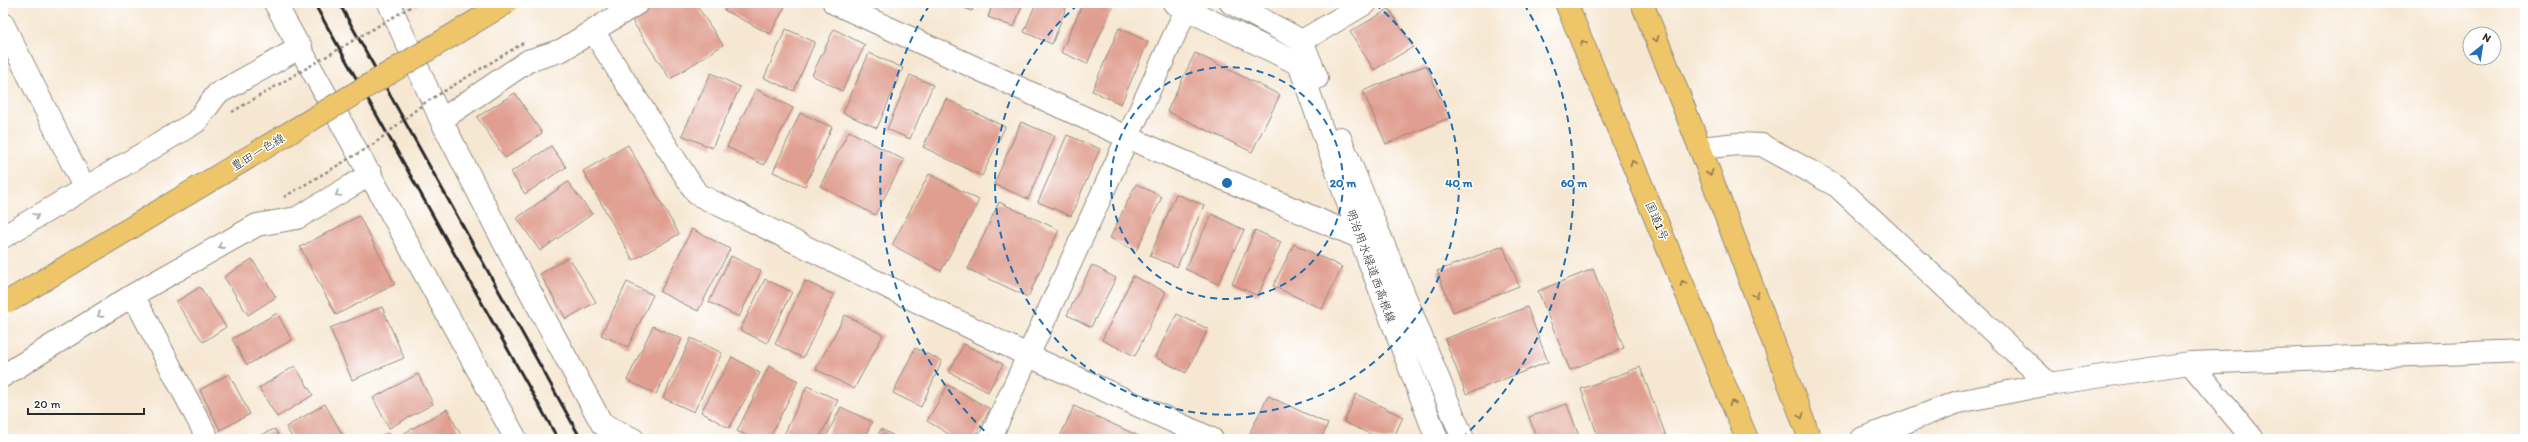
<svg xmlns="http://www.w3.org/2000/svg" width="2528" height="442" font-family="Itim,'Klee One',sans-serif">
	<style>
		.building { fill: #e09e90 }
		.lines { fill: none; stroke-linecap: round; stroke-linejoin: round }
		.street-casing { stroke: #90897e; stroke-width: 24 }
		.highway-casing { stroke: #90897e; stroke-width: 24 }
		.street { stroke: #fff; stroke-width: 22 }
		.highway { stroke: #eec569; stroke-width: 22 }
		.rail { stroke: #2b2b2b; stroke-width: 3 }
		.primary-bridge-casing { stroke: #90897e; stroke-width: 24; stroke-linecap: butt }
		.path-bridge { stroke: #90897e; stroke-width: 2.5; stroke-dasharray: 3 3; stroke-linecap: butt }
		.primary-bridge { stroke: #eec569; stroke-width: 22 }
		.oneway { stroke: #8c784a }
		.oneway2 { stroke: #a0a0a0 }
		.ring { fill: none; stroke: #1f6fb2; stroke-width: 2; stroke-dasharray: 7 5 }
		.labels { text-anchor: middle; stroke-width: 3; stroke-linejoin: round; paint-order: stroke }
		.street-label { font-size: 12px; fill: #2b2b2b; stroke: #fff }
		.centre { fill: #1f6fb2; stroke: #fff; stroke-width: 2 }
		.ring-label { font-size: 12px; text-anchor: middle; font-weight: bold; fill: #1f6fb2; stroke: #fff; stroke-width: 3; stroke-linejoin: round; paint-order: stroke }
	</style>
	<rect width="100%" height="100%" fill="#fff"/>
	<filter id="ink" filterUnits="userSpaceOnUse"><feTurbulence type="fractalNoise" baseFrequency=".025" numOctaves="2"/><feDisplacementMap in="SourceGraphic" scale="8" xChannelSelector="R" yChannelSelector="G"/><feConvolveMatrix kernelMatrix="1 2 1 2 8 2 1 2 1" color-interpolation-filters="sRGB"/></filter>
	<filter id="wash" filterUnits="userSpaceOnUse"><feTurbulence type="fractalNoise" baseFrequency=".012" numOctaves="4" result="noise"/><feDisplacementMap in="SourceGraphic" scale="16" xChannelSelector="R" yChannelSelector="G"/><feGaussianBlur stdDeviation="0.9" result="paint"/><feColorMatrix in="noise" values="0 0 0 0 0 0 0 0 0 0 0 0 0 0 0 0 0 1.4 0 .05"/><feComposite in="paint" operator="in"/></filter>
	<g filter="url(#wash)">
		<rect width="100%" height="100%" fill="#f6e7d2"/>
		<g id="blocks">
			<path class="building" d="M657,3H695L723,45L670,79L631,19Z
				M728,3H787L770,34L724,10Z
				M952,3H975L972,11Z
				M993,3H1023L1014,27L988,17Z
				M1036,3H1068L1052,44L1024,32Z
				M1083,3H1114L1087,64L1061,52Z
				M1389,9L1413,47L1374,70L1350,32Z
				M1119,28L1148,42L1121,104L1092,91Z
				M786,29L815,42L794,91L764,78Z
				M834,29L865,45L842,91L812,75Z
				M869,53L903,68L877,128L843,113Z
				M1195,53L1280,95L1252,152L1167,111Z
				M1426,65L1449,118L1386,144L1363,91Z
				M711,73L740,87L712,148L682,135Z
				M910,75L933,85L910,139L887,129Z
				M756,89L793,108L764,165L727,147Z
				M515,93L542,133L505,158L477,117Z
				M946,99L1005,127L982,176L923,147Z
				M800,113L832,127L805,186L773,172Z
				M1021,122L1055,136L1028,199L994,184Z
				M849,131L904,160L875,215L820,186Z
				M1067,135L1100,149L1071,216L1038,202Z
				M628,145L679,234L633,260L583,171Z
				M551,146L566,167L525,194L511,172Z
				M929,174L979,200L941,271L892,245Z
				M568,182L592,214L540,251L517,218Z
				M1136,184L1162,197L1136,251L1110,238Z
				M1176,194L1204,205L1177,267L1150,256Z
				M999,202L1059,230L1028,297L968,269Z
				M1212,214L1244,230L1218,284L1185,269Z
				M359,216L395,284L336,315L300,247Z
				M692,229L730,249L698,311L660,292Z
				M1255,230L1281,242L1258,296L1232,284Z
				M1294,244L1342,267L1322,309L1273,286Z
				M1503,246L1519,286L1453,312L1437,271Z
				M731,256L761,271L739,317L709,302Z
				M569,257L596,302L566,319L540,274Z
				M252,259L276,297L248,315L224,277Z
				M1092,265L1116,278L1091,327L1067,315Z
				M1593,269L1624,348L1570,370L1538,291Z
				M1133,276L1166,292L1135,356L1102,340Z
				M765,279L792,292L767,343L740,330Z
				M805,281L834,295L803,358L775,344Z
				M627,282L653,295L628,347L601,335Z
				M200,287L226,327L203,342L176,302Z
				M382,307L404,358L352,380L330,328Z
				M1527,307L1548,362L1466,394L1445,339Z
				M277,313L292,340L247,365L232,339Z
				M1177,314L1208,329L1186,373L1155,357Z
				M845,315L883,335L854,389L816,369Z
				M653,326L682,339L656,394L627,380Z
				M691,338L722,353L694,412L663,398Z
				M964,344L1003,364L988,392L949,372Z
				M915,348L942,361L921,407L893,393Z
				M732,357L760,373L729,428L701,412Z
				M295,366L313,395L277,417L259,388Z
				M769,366L798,381L769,439H753L737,431Z
				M1640,367L1666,436L1656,439H1599L1581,389Z
				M229,374L250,414L220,430L200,390Z
				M418,374L433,404L389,428L373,398Z
				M948,385L990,409L973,439H957L927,421Z
				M807,386L838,400L819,439H782Z
				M1356,394L1403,417L1393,439H1381L1344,422Z
				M1268,396L1328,424L1321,439H1264L1250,432Z
				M325,404L345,439H293L286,427Z
				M1567,404L1580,439H1537L1529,417Z
				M1074,406L1145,439H1059Z
				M841,407L872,422L864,439H825Z
				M447,409L463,439H404L401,435Z
				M275,429L280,439H251Z
				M881,429L900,439H876Z
				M388,433L392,439H377Z"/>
		</g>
	</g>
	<g filter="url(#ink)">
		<use href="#blocks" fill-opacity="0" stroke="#90897e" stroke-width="1"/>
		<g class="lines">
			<g class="street-casing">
				<path id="street" d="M275,3L516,439
					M389,3L441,120L513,260L602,424L633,439
					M834,3L1129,138L1384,248
					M1174,3L1299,64L1361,240L1437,439
					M1231,3L1302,41L1317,78
					M3,24L84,187
					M593,31L697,194L1029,356L1212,439
					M1302,41L1366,3
					M441,120L528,61L562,50L638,3
					M1340,138L1463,439
					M1700,148L1738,144L1762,145L1837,186L2049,384
					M3,237L196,122L217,94L301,47
					M133,295L208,439
					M2190,363L2253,439
					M3,376L133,295L257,225L297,218L371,174
					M990,439L1189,3
					M1861,439L1958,402L2049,384L2190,363L2525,351"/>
			</g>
			<g class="highway-casing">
				<path id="highway" d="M1566,3L1747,439
					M1642,3L1700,148L1810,439"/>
			</g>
			<use href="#street" class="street"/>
			<use href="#highway" class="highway"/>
			<path class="rail" d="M314,3L558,439
				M339,3L581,439"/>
			<g class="primary-bridge-casing">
				<path id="primary-bridge" d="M9,301L506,3"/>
			</g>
			<path class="path-bridge" d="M232,112L417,3
				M284,197L374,144L423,104L523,43"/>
			<use href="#primary-bridge" class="primary-bridge"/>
		</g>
		<defs><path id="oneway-chevron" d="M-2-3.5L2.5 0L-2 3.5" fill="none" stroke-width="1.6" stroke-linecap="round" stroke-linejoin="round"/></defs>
		<g class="oneway">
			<use href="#oneway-chevron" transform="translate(1656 39) rotate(68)"/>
			<use href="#oneway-chevron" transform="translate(1583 43) rotate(-113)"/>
			<use href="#oneway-chevron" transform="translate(1633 163) rotate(-113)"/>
			<use href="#oneway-chevron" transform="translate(1710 173) rotate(69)"/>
			<use href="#oneway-chevron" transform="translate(1683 283) rotate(-113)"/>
			<use href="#oneway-chevron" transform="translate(1756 295) rotate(69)"/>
			<use href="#oneway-chevron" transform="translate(1732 403) rotate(-113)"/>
			<use href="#oneway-chevron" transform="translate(1801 416) rotate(69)"/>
		</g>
		<g class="oneway2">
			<use href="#oneway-chevron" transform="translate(338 194) rotate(149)"/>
			<use href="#oneway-chevron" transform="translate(36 216) rotate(-31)"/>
			<use href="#oneway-chevron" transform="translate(221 246) rotate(151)"/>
			<use href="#oneway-chevron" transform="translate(100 315) rotate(148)"/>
		</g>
	</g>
	<g class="ring">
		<circle cx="1227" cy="183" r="116"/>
		<path d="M1375 4A232 232 0 1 1 1079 4"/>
		<path d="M993 439A347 347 0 0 1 930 4M1524 4A347 347 0 0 1 1461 439"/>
	</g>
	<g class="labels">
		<g class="street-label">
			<text transform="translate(258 152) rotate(-31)" y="4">豊田一色線</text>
			<text transform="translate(1657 221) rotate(67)" y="4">国道1号</text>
			<text transform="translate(1371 266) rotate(70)" y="4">明治用水緑道西高根線</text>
		</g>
	</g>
	<circle cx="1227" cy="183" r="6" class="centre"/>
	<g class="ring-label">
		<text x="1343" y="187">20 m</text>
		<text x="1459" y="187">40 m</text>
		<text x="1574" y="187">60 m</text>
	</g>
	<rect width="2528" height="442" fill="none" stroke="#fff" stroke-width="16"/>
	<g transform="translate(2482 46) rotate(30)"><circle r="19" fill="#ffffff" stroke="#aaaaaa"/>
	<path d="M0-3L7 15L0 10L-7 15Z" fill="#1f6fb2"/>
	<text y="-6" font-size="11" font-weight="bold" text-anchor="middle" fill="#2b2b2b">N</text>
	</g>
	<path d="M28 408v6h116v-6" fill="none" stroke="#2b2b2b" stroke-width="2"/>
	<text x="34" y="408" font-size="12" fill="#2b2b2b" stroke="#ffffff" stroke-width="3" paint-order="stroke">20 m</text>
</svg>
